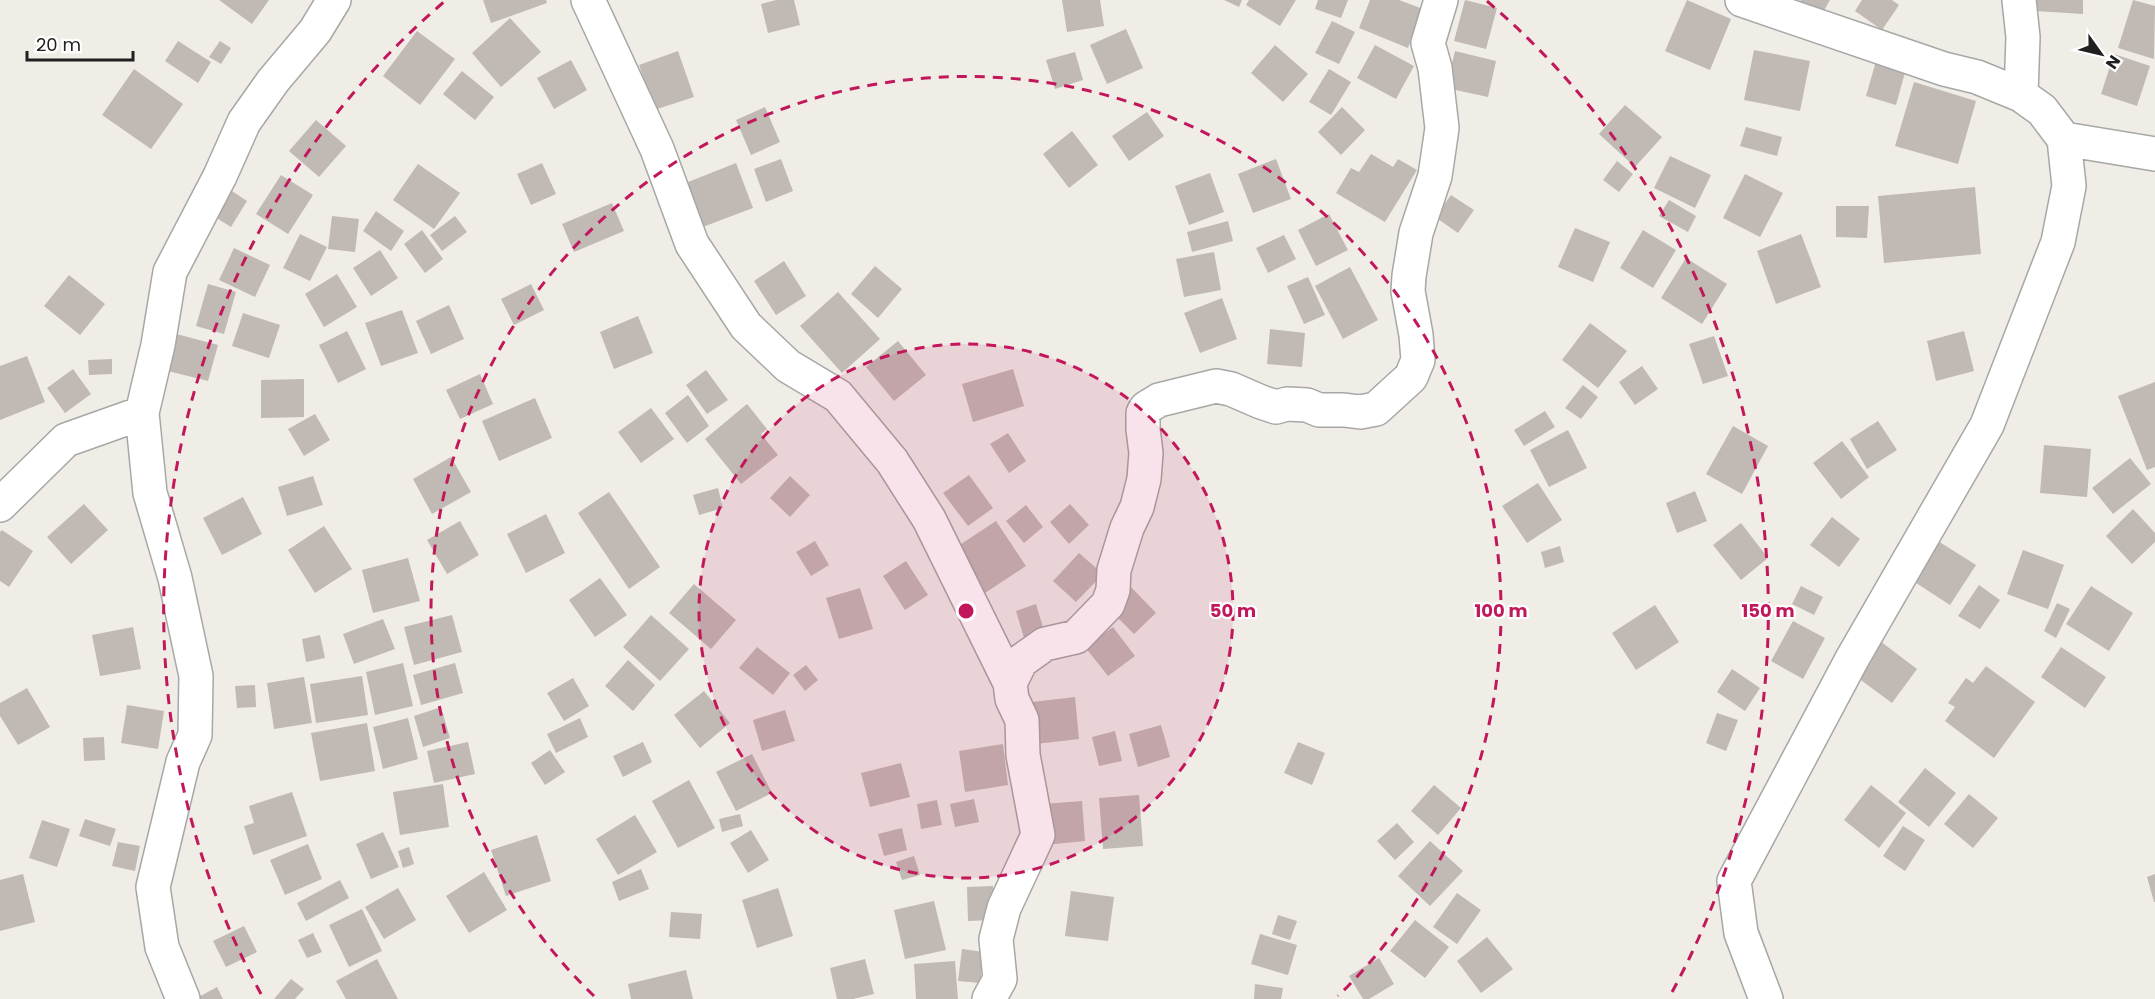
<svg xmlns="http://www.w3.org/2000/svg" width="2155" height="999" font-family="Poppins,sans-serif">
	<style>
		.building { fill: #c1b9b3 }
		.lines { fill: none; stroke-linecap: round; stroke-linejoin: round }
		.minor-casing { stroke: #a7a7a7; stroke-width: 36 }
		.minor { stroke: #fff; stroke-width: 33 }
		.ring { fill: none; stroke: #c2185b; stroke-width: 3; stroke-dasharray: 10 8 }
		.centre { fill: #c2185b; stroke: #fff; stroke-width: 3 }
		.ring-label { font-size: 18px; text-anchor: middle; font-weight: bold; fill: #c2185b; stroke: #fff; stroke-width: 4.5; stroke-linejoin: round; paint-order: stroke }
	</style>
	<rect width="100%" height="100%" fill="#f0ede7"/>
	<path class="building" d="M219,0H269L252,24Z
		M483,0H546L547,3L491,23Z
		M776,0H794L800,25L768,33L761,4Z
		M1062,0H1100L1104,26L1067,32Z
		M1224,0H1242L1239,7Z
		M1249,0H1296L1280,26L1246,5Z
		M1318,0H1348L1341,18L1315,9Z
		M1370,0H1399L1423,9L1408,48L1359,28Z
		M1465,0L1497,8L1486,49L1454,41Z
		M1687,0L1731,19L1710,70L1665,51Z
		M1801,0H1830L1818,21L1796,8Z
		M1862,0H1892L1899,5L1882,30L1855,11Z
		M2035,0H2083V14L2035,11Z
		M2133,0L2155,6L2154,59L2118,48Z
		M510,18L541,52L501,87L472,53Z
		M1332,21L1355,32L1339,64L1315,53Z
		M1126,29L1143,68L1107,84L1090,45Z
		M417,31L455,59L420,105L383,76Z
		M178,41L211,62L198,83L165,61Z
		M220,41L231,48L221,64L209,57Z
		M1275,45L1308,74L1283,102L1251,73Z
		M1375,45L1414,66L1396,99L1357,78Z
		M1754,50L1810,61L1800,111L1744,100Z
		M678,51L694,97L654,110L639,65Z
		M1455,51L1496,61L1488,97L1446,88Z
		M1075,52L1083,80L1055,89L1046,60Z
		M2114,54L2150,66L2137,106L2101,94Z
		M571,60L587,90L554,109L537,78Z
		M1876,61L1906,69L1896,105L1866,96Z
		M134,69L183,104L151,149L102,115Z
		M1329,69L1351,82L1331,115L1309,102Z
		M462,71L494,97L475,120L443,94Z
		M1914,82L1976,101L1958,164L1895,146Z
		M1625,105L1662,137L1635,167L1599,134Z
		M765,107L780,142L751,155L736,120Z
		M1342,107L1365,130L1341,155L1318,132Z
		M1147,112L1164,136L1129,161L1112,136Z
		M316,120L346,146L319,177L289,151Z
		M1746,127L1782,137L1777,156L1740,146Z
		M1072,131L1098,165L1069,188L1043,154Z
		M1371,154L1393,167L1398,159L1417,170L1385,222L1336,193L1351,168L1359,172Z
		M1670,156L1711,175L1695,208L1654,188Z
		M781,159L793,191L766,202L754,169Z
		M1276,159L1291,199L1253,213L1238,174Z
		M1617,161L1633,174L1619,192L1603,180Z
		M542,163L556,194L531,205L517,174Z
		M736,163L753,208L700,228L683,184Z
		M418,164L460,193L434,229L393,200Z
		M1210,173L1224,212L1189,225L1175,186Z
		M1745,174L1783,193L1760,237L1723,218Z
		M281,175L313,195L288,234L256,214Z
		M223,185L247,201L231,227L207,212Z
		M1975,187L1981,254L1884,263L1878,196Z
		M1451,195L1474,210L1458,233L1435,217Z
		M1669,200L1696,216L1688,232L1659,216Z
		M612,203L624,231L574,252L562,224Z
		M1836,206H1869L1867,238L1836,237Z
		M376,211L404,231L391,251L363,231Z
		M1329,214L1348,250L1316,266L1298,230Z
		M332,216L359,219L355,252L328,249Z
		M455,216L467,232L442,251L430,235Z
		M1228,221L1233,241L1192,252L1187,232Z
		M1575,228L1610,242L1593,282L1558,267Z
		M422,230L443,259L425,273L404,244Z
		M1643,230L1676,250L1653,288L1620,268Z
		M300,234L327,247L310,281L283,268Z
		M1801,234L1821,287L1776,304L1757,251Z
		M1284,235L1296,259L1268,273L1256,248Z
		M234,248L270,265L255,297L219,280Z
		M380,250L398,278L371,296L353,268Z
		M1214,252L1221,290L1184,297L1176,259Z
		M1686,258L1727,284L1702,324L1661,298Z
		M784,261L806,296L776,315L754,281Z
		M875,266L902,289L878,318L851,294Z
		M1350,267L1378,320L1343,339L1315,286Z
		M337,274L357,307L324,327L305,294Z
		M69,275L105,304L80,335L44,306Z
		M1308,277L1325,315L1304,324L1287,286Z
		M208,284L236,292L224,334L196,326Z
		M531,284L544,310L514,325L501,299Z
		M838,292L880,339L842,373L800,326Z
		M1222,298L1237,339L1200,353L1184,313Z
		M449,305L464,339L431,354L416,321Z
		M402,310L418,353L381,366L365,323Z
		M243,313L280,325L269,358L232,346Z
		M638,316L653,353L614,369L600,332Z
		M1590,323L1627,351L1598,388L1562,360Z
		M1270,329L1305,333L1302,367L1267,364Z
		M347,331L366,369L338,383L319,345Z
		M1964,331L1974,371L1936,381L1927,341Z
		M169,332L218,345L208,381L160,369Z
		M1714,336L1728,376L1703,384L1689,344Z
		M898,341L926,375L894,401L866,367Z
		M27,356L45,402L0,420V366Z
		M112,359V374L89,375L88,360Z
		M1642,366L1658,389L1635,405L1619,382Z
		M73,369L91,394L65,413L47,388Z
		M1013,369L1024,406L973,422L962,384Z
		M706,370L728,400L707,414L686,385Z
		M480,374L493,404L460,419L446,390Z
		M304,379V417L261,418V380Z
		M2155,382V467L2147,470L2118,396Z
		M1583,385L1598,397L1581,419L1565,408Z
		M688,395L709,426L687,443L665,413Z
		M535,398L552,438L499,461L482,421Z
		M747,404L767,429L761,434L778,455L741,484L705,439Z
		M651,408L674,439L641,463L618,432Z
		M1545,411L1555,427L1524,446L1514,430Z
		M315,414L330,440L304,456L288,429Z
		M1878,421L1897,450L1867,469L1850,439Z
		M1733,426L1768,446L1742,494L1706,474Z
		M1568,430L1587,468L1549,487L1530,450Z
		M1008,433L1026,461L1009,473L990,444Z
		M1842,441L1869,477L1841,499L1813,463Z
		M2044,445L2091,449L2087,497L2040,493Z
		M451,457L471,492L432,514L413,479Z
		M2130,458L2151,484L2113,514L2092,488Z
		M969,475L993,508L968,526L943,493Z
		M313,476L323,505L287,516L278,487Z
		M790,476L810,495L790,517L770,498Z
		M1538,483L1562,520L1527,543L1502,506Z
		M718,488L723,508L699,515L693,495Z
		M1695,491L1707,521L1677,533L1666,503Z
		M609,492L660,567L629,589L578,513Z
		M243,497L262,534L222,555L203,518Z
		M84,504L108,530L71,564L47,537Z
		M1070,504L1089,525L1069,544L1050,522Z
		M1026,505L1043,527L1024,543L1006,521Z
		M2133,509L2155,533V542L2132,564L2106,536Z
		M546,514L565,553L526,573L507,534Z
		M1832,517L1860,539L1839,567L1810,545Z
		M460,521L479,555L447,574L427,540Z
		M996,521L1026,566L985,593L955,548Z
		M1741,523L1768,558L1741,580L1713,545Z
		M324,526L352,569L315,593L288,550Z
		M2,530L33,551L9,587L0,581V532Z
		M815,541L829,565L811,576L796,552Z
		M1938,541L1976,565L1950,605L1913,581Z
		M1560,546L1564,562L1545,568L1541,552Z
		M2023,550L2064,565L2048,609L2007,594Z
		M1079,553L1103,574L1076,602L1053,581Z
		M408,558L420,601L373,613L362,570Z
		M906,561L928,595L905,610L883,576Z
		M600,578L627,615L595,637L569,600Z
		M694,584L736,620L711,649L669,613Z
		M1979,585L2000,600L1980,629L1958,616Z
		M1801,586L1823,597L1814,615L1792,604Z
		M2091,586L2133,613L2109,651L2066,624Z
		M1131,587L1156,613L1134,634L1109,609Z
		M860,588L873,629L839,639L826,598Z
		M2057,603L2070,609L2056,638L2044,631Z
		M1036,604L1045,634L1025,641L1016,611Z
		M1655,605L1679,642L1636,670L1612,633Z
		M452,615L462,652L414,665L404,627Z
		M651,615L689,649L660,681L623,647Z
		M383,619L395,649L354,664L343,634Z
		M1793,621L1825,638L1803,679L1771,661Z
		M133,627L141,669L100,676L92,635Z
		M1113,627L1135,656L1108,676L1085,647Z
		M320,635L325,658L306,662L302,639Z
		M1876,638L1917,669L1892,703L1850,672Z
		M757,647L790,673L773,695L739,668Z
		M2061,647L2106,677L2085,708L2041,677Z
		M628,660L655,685L633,711L605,686Z
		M403,663L413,706L375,715L366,672Z
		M455,663L463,693L421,705L413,675Z
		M806,665L818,680L805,691L793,675Z
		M1986,666L2035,702L1994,758L1945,721L1955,707L1948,703L1966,678L1973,683Z
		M1732,669L1760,688L1745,711L1717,692Z
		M362,676L368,715L316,723L310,684Z
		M304,677L312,723L274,729L267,683Z
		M573,678L589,706L564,721L547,693Z
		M255,685L256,707L237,708L235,686Z
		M27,688L50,727L18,745L0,716V703Z
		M704,691L730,723L700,748L674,715Z
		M1075,697L1079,739L1036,744L1032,702Z
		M127,705L164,711L158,749L121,743Z
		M441,707L450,738L423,747L414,716Z
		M785,710L795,741L762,751L753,720Z
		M1717,713L1738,720L1726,751L1706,743Z
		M408,718L418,759L383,769L373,727Z
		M580,718L588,737L556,753L547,734Z
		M367,723L375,771L320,781L311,733Z
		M1161,725L1170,757L1138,767L1129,734Z
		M1115,731L1122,761L1099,766L1092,737Z
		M104,737L105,760L84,761L83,738Z
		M468,742L475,774L434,783L427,751Z
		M643,742L652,762L623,777L613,756Z
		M1298,742L1325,753L1312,785L1284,773Z
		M1003,744L1008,785L965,792L959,751Z
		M550,750L565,772L545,785L531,763Z
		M752,754L772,793L736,811L716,772Z
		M901,763L910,797L870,807L861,773Z
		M1925,768L1956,793L1929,827L1898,802Z
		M689,780L715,828L678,848L652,801Z
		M443,784L449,827L400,835L393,792Z
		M1434,785L1461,808L1438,835L1411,811Z
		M1871,785L1906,813L1879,848L1844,820Z
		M292,792L307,836L253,855L244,826L254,823L249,806Z
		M1969,794L1998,818L1973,848L1944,824Z
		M1139,795L1143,846L1103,849L1099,798Z
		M974,799L979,822L955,827L950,804Z
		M937,800L942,825L921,829L917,804Z
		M1082,801L1085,841L1045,845L1043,804Z
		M740,814L743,826L722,832L719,819Z
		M635,815L657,852L618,875L596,839Z
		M85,819L116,829L110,846L79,836Z
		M42,820L70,829L57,867L29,858Z
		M1397,823L1414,842L1395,860L1377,841Z
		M1903,826L1925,840L1905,871L1883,856Z
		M902,828L907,850L884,856L878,834Z
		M751,830L769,860L748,873L730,843Z
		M383,832L399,867L371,879L356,844Z
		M537,835L551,881L506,896L491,850Z
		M1430,841L1463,871L1430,906L1398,876Z
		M118,842L140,846L135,871L112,866Z
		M308,844L322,879L285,895L270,860Z
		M409,847L414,864L403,868L398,851Z
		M914,856L920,875L902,880L896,862Z
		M641,869L649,889L619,901L612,882Z
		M484,872L507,910L469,933L446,896Z
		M23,874L35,922L0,931V880Z
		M2155,874V902H2154L2147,877Z
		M340,880L349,898L306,921L297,903Z
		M993,886L994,920L968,921L967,887Z
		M398,888L416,920L384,939L365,907Z
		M778,888L793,936L757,948L742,900Z
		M1071,891L1114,897L1108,941L1065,936Z
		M1457,893L1481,910L1457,944L1433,927Z
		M934,901L946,950L905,959L894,910Z
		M362,909L382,951L349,967L329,925Z
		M671,912L702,914L700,939L669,937Z
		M1278,915L1297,921L1290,940L1272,934Z
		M1415,920L1449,947L1425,978L1390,951Z
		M244,926L257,952L226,967L213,941Z
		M313,933L322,952L307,958L298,940Z
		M1260,934L1297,945L1288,975L1251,964Z
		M1487,937L1513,969L1481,993L1457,961Z
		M962,949L984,952L980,983L958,981Z
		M1379,958L1394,984L1369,999H1363L1349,976Z
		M377,959L398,999H346L336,981Z
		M865,959L874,994L853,999H837L830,968Z
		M955,961L958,999H916L914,964Z
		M686,970L693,999H631L628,984Z
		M291,979L304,989L295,999H274Z
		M1255,984L1283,988L1281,999H1254Z
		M217,987L223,999H195Z"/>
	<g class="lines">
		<g class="minor-casing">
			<path id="minor" d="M588,0L657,149L692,244L746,326L788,366L838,396L892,461L929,519L1010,683
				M1742,0L1944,69L1977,77L2021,95L2042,110L2064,139L2069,186L2058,242L1987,425L1852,659L1734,881L1741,933L1766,999
				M2019,0L2023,37L2021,95
				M2064,139L2155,154
				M0,505L66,440L142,413
				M183,999L162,947L153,887L183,762L195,735L196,676L175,578L150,493L142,413L158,345L170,272L220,176L244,122L273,81L315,31L334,0
				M989,999L1000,979L996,939L1004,908L1038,835L1023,755L1022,720L1012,699L1010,683L1021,661L1045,644L1076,637L1108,604L1113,590L1114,570L1127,528L1137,507L1144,479L1146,453L1143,429V413L1146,408L1159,400L1216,386L1231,389L1261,402L1276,407L1287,404L1307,405L1319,410H1344L1360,412L1376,409L1411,377L1418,360L1416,335L1408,291L1409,276L1416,233L1435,176L1442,128L1435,68L1428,43L1441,0"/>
		</g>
		<use href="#minor" class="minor"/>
	</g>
	<circle cx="966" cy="611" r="267" fill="#c2185b" fill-opacity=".12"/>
	<g class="ring">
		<circle cx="966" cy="611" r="267"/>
		<path d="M594 996A535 535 0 1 1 1338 996"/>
		<path d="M261 994A802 802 0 0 1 445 1M1487 1A802 802 0 0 1 1671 994"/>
	</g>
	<circle cx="966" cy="611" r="9" class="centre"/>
	<g class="ring-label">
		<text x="1233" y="617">50 m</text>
		<text x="1501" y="617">100 m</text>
		<text x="1768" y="617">150 m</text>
	</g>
	<g transform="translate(2101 54) rotate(124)" stroke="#ffffff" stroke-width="4.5" paint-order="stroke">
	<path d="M0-4.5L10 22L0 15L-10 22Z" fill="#202020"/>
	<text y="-9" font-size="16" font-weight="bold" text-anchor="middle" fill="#202020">N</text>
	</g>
	<path d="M27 51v9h106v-9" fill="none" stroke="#202020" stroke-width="3"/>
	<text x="36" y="51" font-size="18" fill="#202020" stroke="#ffffff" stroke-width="4.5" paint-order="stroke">20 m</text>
</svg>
